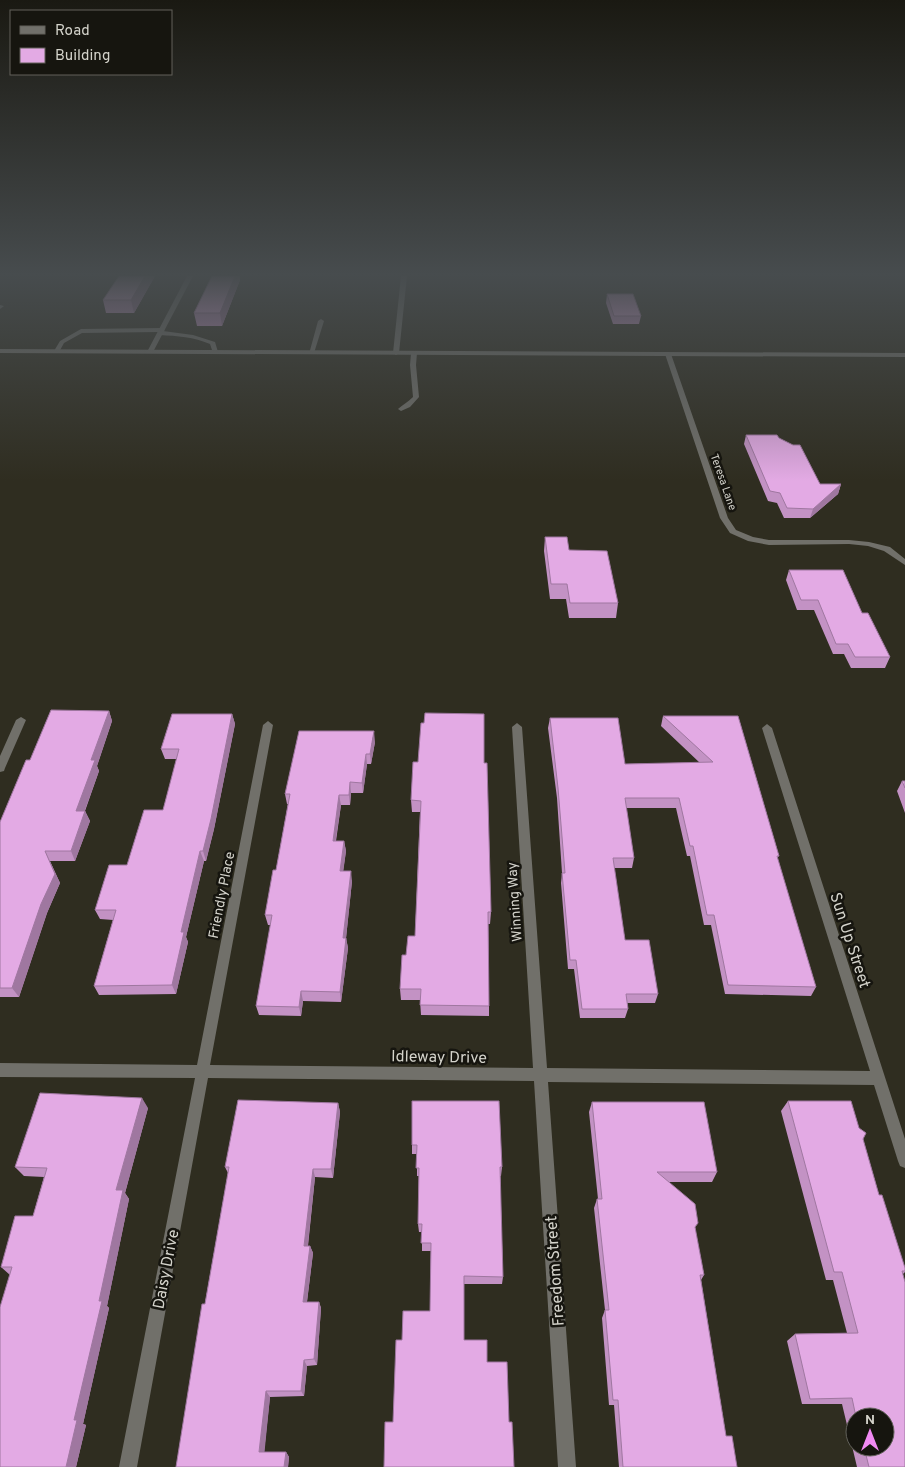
<svg xmlns="http://www.w3.org/2000/svg" width="905" height="1467" font-family="Overpass,sans-serif">
	<style>
		.lines { fill: none; stroke-linecap: round; stroke-linejoin: round }
		.service { fill: #71706a; fill-rule: evenodd }
		.minor { fill: #71706a; fill-rule: evenodd }
		.tertiary { fill: #71706a; fill-rule: evenodd }
		.wall { fill: #c392c4; fill-rule: evenodd }
		.shaded-wall { fill: #9f77a0 }
		.building { fill: #e3aae4; stroke: #9f77a0 }
		.labels { text-anchor: middle; stroke-width: 5; stroke-linejoin: round; paint-order: stroke }
		.far-street-label { font-size: 11px; fill: #d4d3cb; stroke: #16150f }
		.street-label { font-size: 14px; fill: #d4d3cb; stroke: #16150f }
		.near-street-label { font-size: 16px; fill: #d4d3cb; stroke: #16150f }
	</style>
	<rect width="100%" height="100%" fill="#2f2d20"/>
	<g class="lines">
		<path class="service" d="M401,276H407L399,353L396,355L393,353Z
			M0,305L4,306L0,309Z
			M321,319L324,321L314,353L309,354L318,321Z
			M162,328L165,330L163,331L193,335L215,342L218,352L213,353L210,344C194,337 177,336 160,335L158,334V332L82,333L64,343L59,352L54,351L60,341L81,329Z
			M414,351L417,353L416,365L419,397L410,407L401,411L398,409C402,405 408,402 413,397L410,365L411,353Z"/>
		<path class="minor" d="M187,276H193L153,352L148,353L147,352Z
			M666,353L671,354L728,518L736,530L753,537L769,540H849L869,542L890,547L905,559V565L884,551L868,546L849,544L769,545L748,541L730,533L720,518L665,354Z
			M21,717L26,720L5,768L4,771L0,772V756L16,720Z
			M268,721L273,725L210,1065L533,1068L512,727L517,723L522,727L547,1068L870,1071L762,728L767,724L772,728L905,1139V1168L900,1166L898,1161L874,1085L548,1082L576,1467H558L534,1081L208,1078L137,1467H119L195,1078L0,1077V1063L197,1065L263,725Z"/>
		<path class="tertiary" d="M0,349L905,353V357L0,353Z"/>
	</g>
	<path class="wall" d="M155,276L134,313H106L103,300Z
		M212,276H240V280L222,326H197L194,313Z
		M607,294L641,316L639,324H613L606,303Z
		M746,435L779,438L820,484H841L838,494L810,518H784L777,503L768,501L744,444Z
		M545,537L569,550L618,603L616,618H569L566,599H550L544,551Z
		M789,570L862,613L890,657L885,668H851L844,654H833L814,610H797L786,580Z
		M109,711L112,721L97,766L99,771L85,811L90,821L75,861H50L60,883L47,913L19,997H0V822L30,760Z
		M232,714L235,724L214,829L206,861H204L186,937L188,942L176,994L99,995L94,986L113,920L100,919L95,910L127,865L163,810L177,759H165L161,749Z
		M663,716H738L779,856L777,858L816,987L811,996L725,994L711,925H704L690,856H687L676,808H626L634,858L632,868H614L625,940L658,994L655,1003H627L628,1009L625,1018H580L574,969H568L561,883L562,873L557,798L548,728L550,718L625,764L700,763L661,726Z
		M375,742L371,764H367L363,793H351L350,805H341L336,841H344L346,851L343,871L352,881L346,938L348,948L341,1002L303,1001L301,1016L259,1015L256,1006L271,925H268L265,915L276,870L288,804H287L285,794Z
		M484,763L491,912L490,924H488L489,1006V1016L421,1015L420,1000H401L400,989L415,936L420,812H412L411,800Z
		M902,781H905V813L897,791Z
		M412,1101L502,1167L501,1176H500L503,1277L502,1284H464L393,1422L402,1340L430,1311L431,1251H422V1232H419L418,1224L419,1176H417V1154H412Z
		M788,1101L863,1139L879,1195L905,1268V1272L903,1274L905,1467H857L842,1404H802L787,1341L795,1334L847,1333L833,1280H826L781,1111ZM855,1417H885V1447H855Z
		M592,1102L717,1172L712,1182H668L695,1228L704,1275L701,1280L726,1436L737,1467H619L614,1405H609L602,1318L605,1310L594,1208L597,1199H598L589,1112Z
		M338,1103L340,1112L333,1178L315,1177L308,1246H310L313,1253L307,1302H319L321,1308L317,1365L307,1366L304,1396L270,1397L264,1452H286L289,1457L288,1467H176L228,1173L225,1167Z
		M148,1108L125,1193L129,1199L107,1306L109,1308L83,1424L86,1425L76,1467H0L10,1275L1,1267L33,1216L44,1177L24,1176L15,1167Z"/>
	<path class="shaded-wall" d="M145,276H155L134,313L131,300Z
		M235,276H240V280L222,326L220,313Z
		M841,484L838,494L810,518L813,509Z
		M109,711L112,721L97,766L99,771L81,821L76,811L91,760Z
		M232,714L235,724L214,829L206,861L203,851Z
		M374,731L375,742L371,764L370,754Z
		M366,754L367,764L363,793L362,783Z
		M350,782L351,793L350,805L349,795Z
		M339,795L341,805L334,851L333,841Z
		M85,811L90,821L75,861L71,851Z
		M344,841L346,851L342,881L340,871Z
		M45,851L60,883L47,913L19,997L12,988Z
		M200,851L204,861L186,937L188,942L176,994L172,985L181,932Z
		M351,871L352,881L345,948L343,938Z
		M346,938L348,948L341,1002L340,992Z
		M301,991L303,1001L301,1016L299,1007Z
		M142,1098L148,1108L125,1193L129,1199L107,1306L109,1308L83,1424L86,1425L76,1467H66L74,1420L99,1301L116,1190Z
		M338,1103L340,1112L333,1178L331,1169Z
		M313,1169L315,1177L307,1253L304,1246Z
		M310,1246L313,1253L306,1309L303,1302Z
		M319,1302L321,1308L317,1365L314,1359Z
		M304,1360L307,1366L304,1396L301,1391Z
		M266,1391L270,1397L264,1457L259,1452Z
		M286,1452L289,1457L288,1467H284Z"/>
	<path class="building" d="M119,276H145L131,300H103Z
		M212,276H235L220,313H194Z
		M607,294H633L641,316H614Z
		M746,435H777L779,438L793,445H800L820,484H841L813,509L787,508L780,493L770,491Z
		M545,537H567L569,550L607,551L618,603H570L567,584H551Z
		M789,570H843L862,613H868L890,657H855L848,644H836L818,600H801Z
		M51,710L109,711L91,760H95L76,811H85L71,851H45L55,874L41,904L12,988H0V822L26,760H30Z
		M425,713L484,714V763H487L491,912H488L489,1006L420,1005L421,989H400L402,955H406L408,936H415L421,801L411,800L413,762H418L421,723H424Z
		M172,714H232L211,819L203,851H200L181,932H184L172,985L94,986L116,910H95L109,865H127L144,810H163L179,749H161Z
		M663,716H738L779,856H777L816,987L728,985L714,915H707L693,846H690L679,798H625L634,858H613L625,940H649L658,994H626L628,1009H582L576,960H570L562,873H565L558,788L550,718H618L625,764L713,762Z
		M299,731H374L370,754H366L362,783L350,782L349,795H339L333,841H344L340,871H351L343,938H346L340,992L301,991L299,1007L256,1006L272,915H265L273,870H276L290,794H285Z
		M902,781H905V788Z
		M40,1093L142,1098L116,1190H123L99,1301H102L74,1420H77L66,1467H0V1307L12,1267H1L15,1216H33L47,1168L15,1167Z
		M238,1100L338,1103L331,1169H313L304,1246H310L303,1302H319L314,1359L304,1360L301,1391H266L259,1452H286L284,1467H176L202,1304H205L229,1167H225Z
		M412,1101H499L502,1167H500L503,1277L464,1276V1340H487V1362H507L509,1422H512L514,1467H384L385,1422H393L396,1340H402L403,1311H430L431,1243H421L422,1224H418L419,1168H416L417,1145H412Z
		M788,1101H851L859,1128L866,1133L863,1139L879,1195H882L905,1268V1271H902L905,1282V1467H869L864,1447H885V1417H856L852,1398L810,1399L795,1334L858,1333L842,1272H834Z
		M592,1102H704L717,1172H657L695,1204L698,1223L695,1227L704,1275H700L726,1436H732L737,1467H623L618,1400H613L605,1310H609L597,1199H602Z"/>
	<linearGradient id="sky" x2="0" y2="1"><stop stop-color="#1a1912"/><stop offset="0.57" stop-color="#474c4e"/><stop offset="1" stop-color="#474c4e" stop-opacity="0"/></linearGradient>
	<rect width="905" height="481" fill="url(#sky)"/>
	<g class="labels">
		<g class="far-street-label">
			<text transform="translate(724 482) rotate(71)" y="4">Teresa Lane</text>
		</g>
		<g class="street-label">
			<text transform="translate(221 895) rotate(-79)" y="5">Friendly Place</text>
			<text transform="translate(514 902) rotate(-94)" y="5">Winning Way</text>
		</g>
		<g class="near-street-label">
			<text transform="translate(851 940) rotate(72)" y="6">Sun Up Street</text>
			<text transform="translate(439 1056) rotate(1)" y="6">Idleway Drive</text>
			<text transform="translate(165 1269) rotate(-79)" y="6">Daisy Drive</text>
			<text transform="translate(554 1271) rotate(-94)" y="6">Freedom Street</text>
		</g>
	</g>
	<rect x="10" y="10" width="162" height="65" fill="#16150f" stroke="#62615a"/>
	<rect x="20" y="26" width="25" height="8" fill="#71706a" stroke="#62615a"/>
	<text x="55" y="35" font-size="15" fill="#d4d3cb">Road</text>
	<rect x="20" y="48" width="25" height="15" fill="#e3aae4" stroke="#62615a"/>
	<text x="55" y="60" font-size="15" fill="#d4d3cb">Building</text>
	<g transform="translate(870 1432)"><circle r="24" fill="#16150f" stroke="#62615a"/>
	<path d="M0-4L9 19L0 12L-9 19Z" fill="#f18af4"/>
	<text y="-8" font-size="14" font-weight="bold" text-anchor="middle" fill="#d4d3cb">N</text>
	</g>
</svg>
